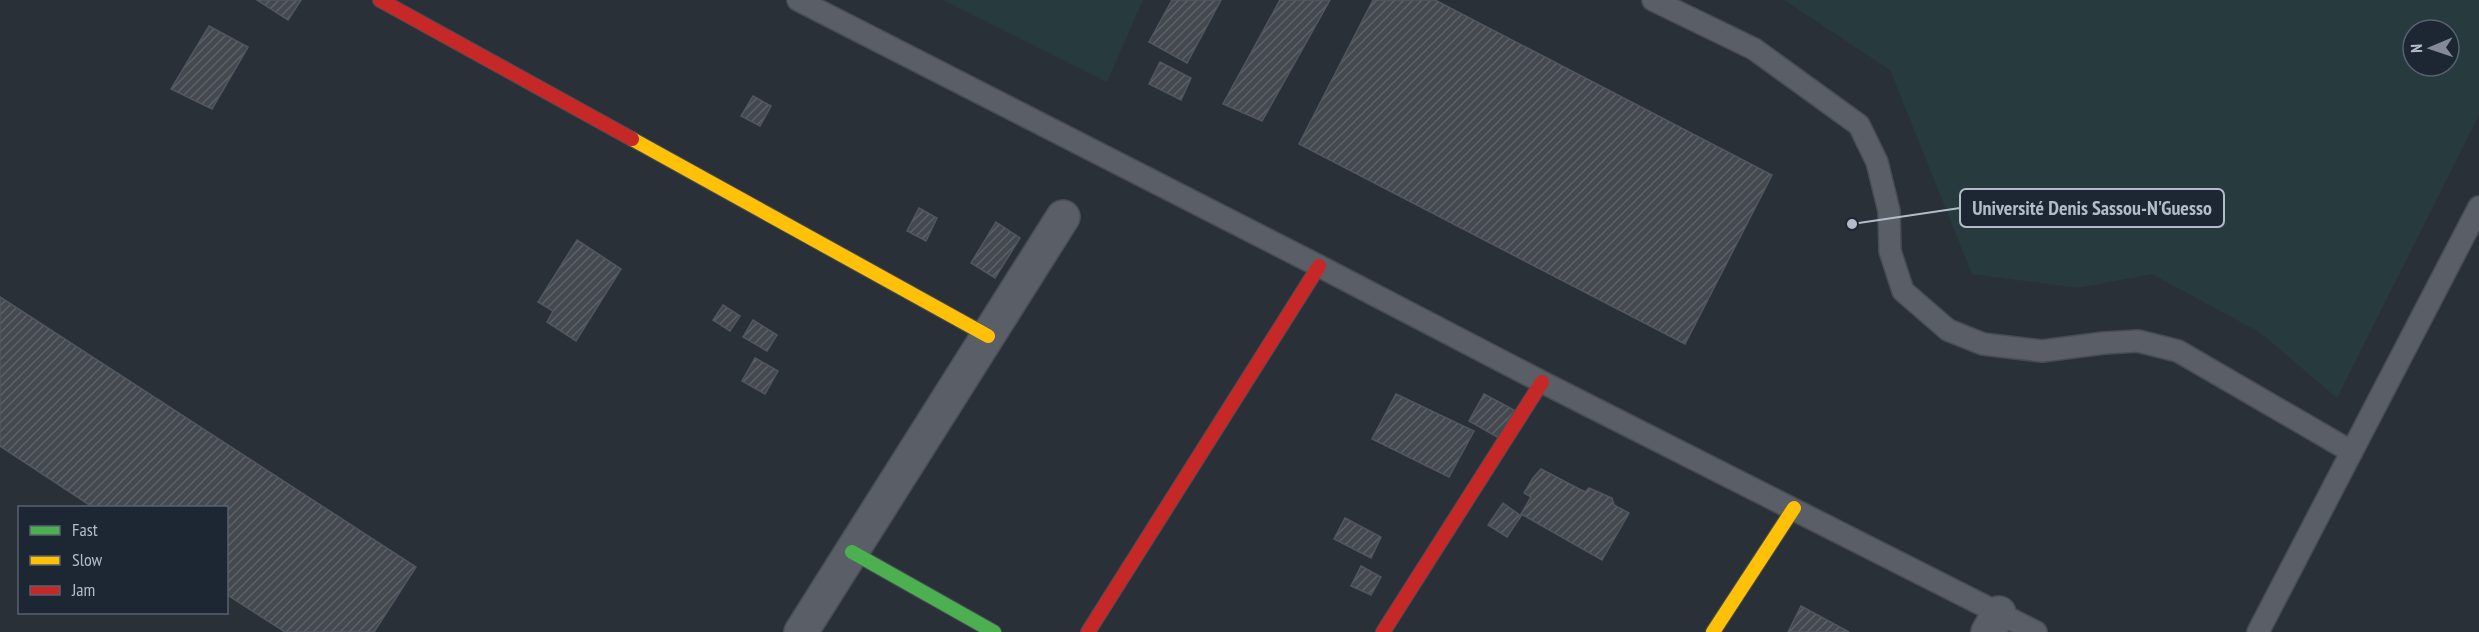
<svg xmlns="http://www.w3.org/2000/svg" width="2479" height="632" font-family="'PT Sans Narrow',sans-serif">
	<style>
		.grass { fill: #273a3e; fill-rule: evenodd }
		.building { fill: url(#building-hatch); stroke: #52575f; stroke-width: 1.5 }
		.lines { fill: none; stroke-linecap: round; stroke-linejoin: round }
		.lane-casing { stroke: #484c53; stroke-width: 24 }
		.street-casing { stroke: #484c53; stroke-width: 36 }
		.fast-casing { stroke: #484c53; stroke-width: 16 }
		.slow-casing { stroke: #484c53; stroke-width: 16 }
		.jam-casing { stroke: #484c53; stroke-width: 16 }
		.lane { stroke: #5a5e66; stroke-width: 21 }
		.street { stroke: #5a5e66; stroke-width: 33 }
		.fast { stroke: #4caf50; stroke-width: 14 }
		.slow { stroke: #ffc107; stroke-width: 14 }
		.jam { stroke: #c62828; stroke-width: 14 }
		.leader { fill: none; stroke: #b4bcc9; stroke-width: 2 }
		.callout-dot { fill: #b4bcc9; stroke: #1d2633; stroke-width: 2 }
		.callout { fill: #1d2633; stroke: #b4bcc9; stroke-width: 2 }
		.callout-label { font-size: 20px; text-anchor: middle; font-weight: bold; fill: #b4bcc9 }
	</style>
	<defs>
		<pattern id="building-hatch" width="6" height="6" patternUnits="userSpaceOnUse" patternTransform="scale(1.5)"><rect width="6" height="6" fill="#444950"/><path d="M-1 1l2-2M0 6l6-6M5 7l2-2" fill="none" stroke="#5d6168"/></pattern>
	</defs>
	<rect width="100%" height="100%" fill="#2a3038"/>
	<path class="grass" d="M943,0H1143L1107,82Z
		M1784,0H2479V115L2337,398L2259,332L2152,274L2078,288L1972,274L1890,70ZM2413,30H2449V66H2413Z"/>
	<path class="building" d="M257,0H301L288,20Z
		M1172,0H1221L1187,63L1149,42Z
		M1280,0H1330L1262,121L1223,104Z
		M1373,0H1435L1772,175L1685,344L1299,144Z
		M209,26L248,47L212,109L171,89Z
		M1160,62L1191,78L1181,100L1149,84Z
		M753,96L771,106L760,126L741,116Z
		M919,208L937,218L926,241L907,231Z
		M996,222L1020,238L995,278L971,263Z
		M577,240L621,269L576,341L547,322L553,311L538,302Z
		M0,297L416,567L374,632H285L226,594V508H94L0,446Z
		M723,305L740,316L730,331L713,320Z
		M753,320L777,335L767,351L743,337Z
		M755,358L778,371L765,394L742,381Z
		M1396,394L1474,431L1449,477L1372,439Z
		M1484,394L1514,410L1499,438L1469,421Z
		M1541,469L1585,492L1589,488L1612,498L1614,505L1629,513L1602,560L1521,514L1531,497L1524,493L1533,478Z
		M1503,503L1521,516L1507,537L1488,525Z
		M1345,518L1381,537L1371,558L1334,539Z
		M1361,566L1381,577L1371,595L1351,586Z
		M1801,606L1849,632H1788Z"/>
	<g class="lines">
		<g class="lane-casing">
			<path id="lane" d="M798,0L1319,266L1542,382L2036,632
				M1653,0L1754,49L1859,125L1877,162L1889,211L1890,251L1903,291L1948,330L1983,344L2042,351L2104,343L2138,341L2178,351L2352,452
				M2258,632L2479,207"/>
		</g>
		<g class="street-casing">
			<path id="street" d="M801,632L1063,217
				M1988,632L1999,613"/>
		</g>
		<g class="fast-casing">
			<path id="fast" d="M852,552L994,632"/>
		</g>
		<g class="slow-casing">
			<path id="slow" d="M632,139L988,336
				M1713,632L1794,508"/>
		</g>
		<g class="jam-casing">
			<path id="jam" d="M380,0L632,139
				M1088,632L1319,266
				M1383,632L1542,382"/>
		</g>
		<use href="#lane" class="lane"/>
		<use href="#street" class="street"/>
		<use href="#fast" class="fast"/>
		<use href="#slow" class="slow"/>
		<use href="#jam" class="jam"/>
	</g>
	<path class="leader" d="M1852 224L1960 208"/>
	<circle class="callout-dot" cx="1852" cy="224" r="6"/>
	<rect class="callout" x="1960" y="189" width="264" height="38" rx="6"/>
	<g class="callout-label">
		<text x="2092" y="215">Université Denis Sassou-N'Guesso</text>
	</g>
	<rect x="18" y="506" width="210" height="108" fill="#1d2633" stroke="#59626f" stroke-width="1.5"/>
	<rect x="30" y="526" width="30" height="9" fill="#4caf50" stroke="#59626f" stroke-width="1.5"/>
	<text x="72" y="536" font-size="18" fill="#b4bcc9">Fast</text>
	<rect x="30" y="556" width="30" height="9" fill="#ffc107" stroke="#59626f" stroke-width="1.5"/>
	<text x="72" y="566" font-size="18" fill="#b4bcc9">Slow</text>
	<rect x="30" y="586" width="30" height="9" fill="#c62828" stroke="#59626f" stroke-width="1.5"/>
	<text x="72" y="596" font-size="18" fill="#b4bcc9">Jam</text>
	<g transform="translate(2431 48) rotate(268)"><circle r="28" fill="#1d2633" stroke="#59626f" stroke-width="1.5"/>
	<path d="M0-4.5L10 22L0 15L-10 22Z" fill="#848b96"/>
	<text y="-9" font-size="16" font-weight="bold" text-anchor="middle" fill="#b4bcc9">N</text>
	</g>
</svg>
